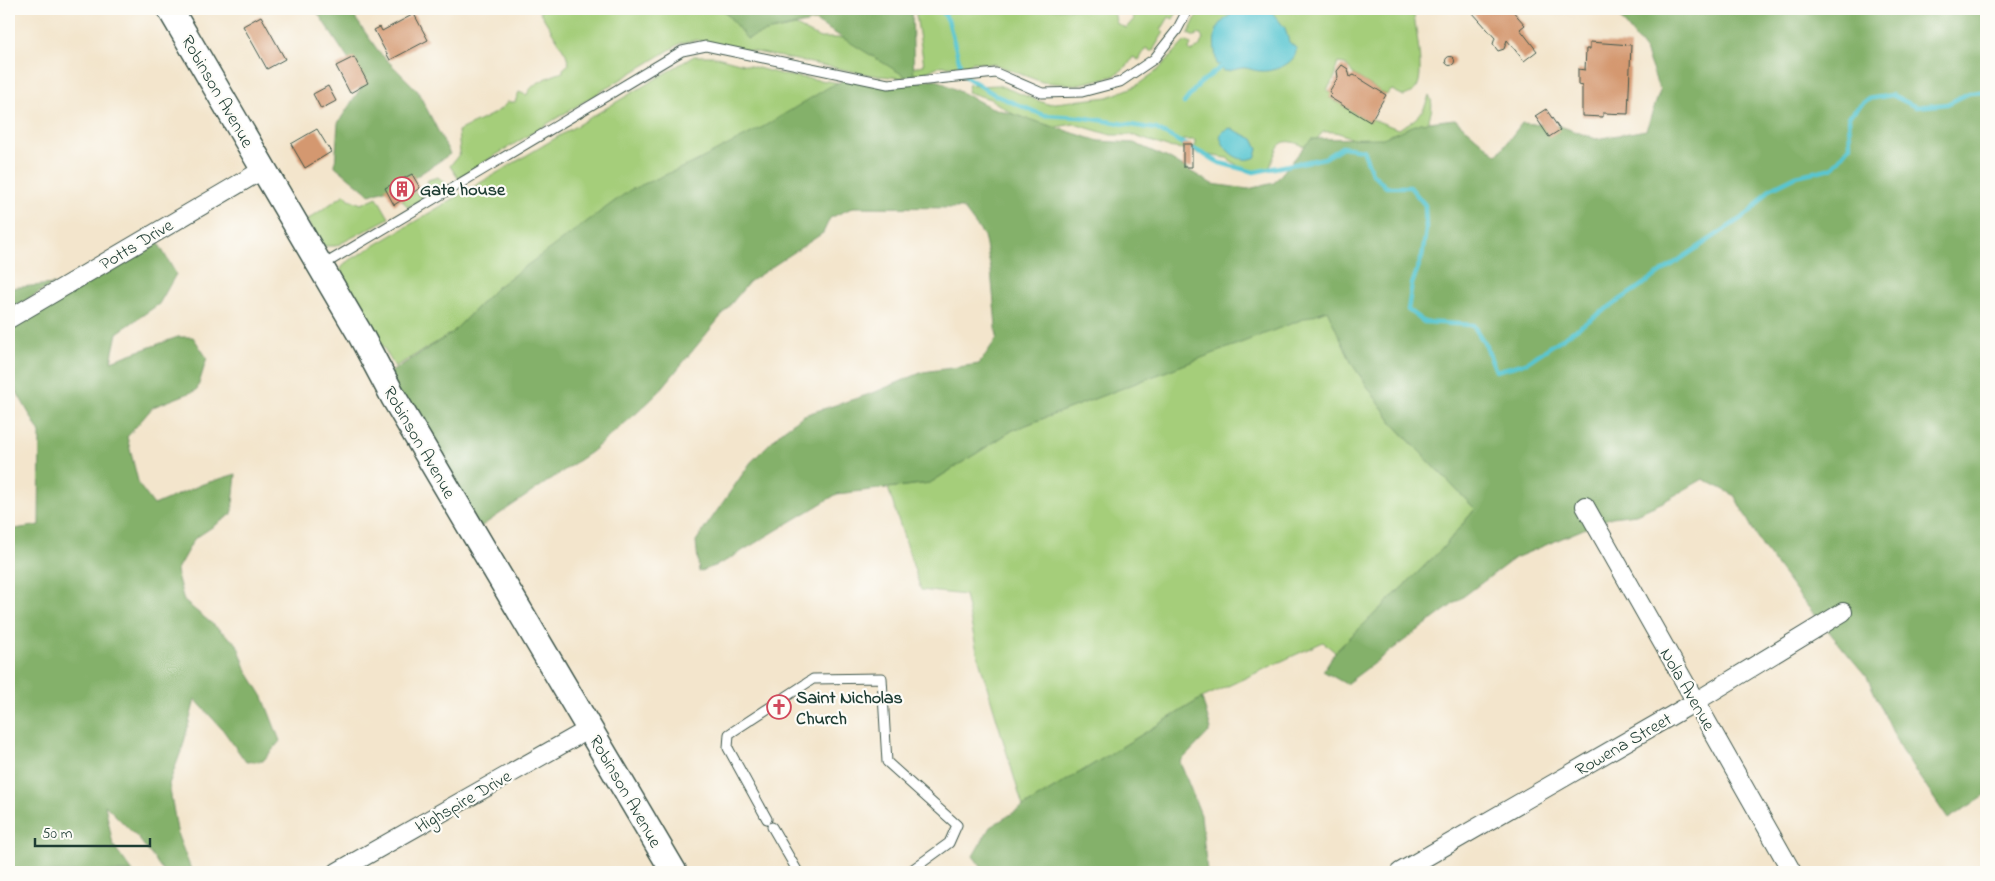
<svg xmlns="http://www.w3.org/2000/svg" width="1995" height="881" font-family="'Indie Flower',sans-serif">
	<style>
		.green { fill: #a5ce7a; stroke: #628657 }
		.forest { fill: #84b16a; stroke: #52774f }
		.water { fill: #59c6d1; stroke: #3c8282 }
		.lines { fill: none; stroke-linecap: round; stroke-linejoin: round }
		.stream { stroke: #59c6d1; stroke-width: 4.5 }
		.building { fill: #d49870 }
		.service-casing { stroke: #3f564b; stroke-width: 11 }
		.minor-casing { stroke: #3f564b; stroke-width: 20 }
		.secondary-casing { stroke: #3f564b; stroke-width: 28 }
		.service { stroke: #fff; stroke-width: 9 }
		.minor { stroke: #fff; stroke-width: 18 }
		.secondary { stroke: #fff; stroke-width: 25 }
		.labels { text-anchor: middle; stroke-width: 4.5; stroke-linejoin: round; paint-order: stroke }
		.street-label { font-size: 18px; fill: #1f3d34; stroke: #fdfcf7 }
		.poi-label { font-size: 18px; font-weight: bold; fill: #1f3d34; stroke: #fdfcf7; text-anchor: start }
	</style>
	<rect width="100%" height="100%" fill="#fdfcf7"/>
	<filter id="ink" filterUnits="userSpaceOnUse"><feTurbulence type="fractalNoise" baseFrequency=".02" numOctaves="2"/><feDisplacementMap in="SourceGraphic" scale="10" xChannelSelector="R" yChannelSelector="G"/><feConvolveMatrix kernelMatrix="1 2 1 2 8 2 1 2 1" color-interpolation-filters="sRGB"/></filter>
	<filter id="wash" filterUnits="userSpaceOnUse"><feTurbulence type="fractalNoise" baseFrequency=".0096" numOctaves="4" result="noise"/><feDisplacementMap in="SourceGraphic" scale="20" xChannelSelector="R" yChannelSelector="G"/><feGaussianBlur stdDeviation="1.12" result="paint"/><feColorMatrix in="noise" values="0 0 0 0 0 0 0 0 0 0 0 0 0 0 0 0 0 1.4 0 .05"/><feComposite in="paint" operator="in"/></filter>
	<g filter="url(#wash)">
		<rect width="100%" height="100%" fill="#f3e5cc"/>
		<path class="green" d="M538,9H722L747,35L796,26L820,38H842L862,44L909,68L924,65L915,9H1108L1115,15L1116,23L1126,28L1134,19L1131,11L1134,13L1137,9H1179L1173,19L1169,17L1161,30L1164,32L1152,52L1146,48L1139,60L1133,57L1128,65L1114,76L1075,85L1042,82L994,64L973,62L968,66H939L927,72L901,78L871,75L696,40L681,43L458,178L450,166L460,153L458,131C470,124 502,113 507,102H515L519,92L527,95C530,83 554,75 563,72V69L569,64L566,54Z
			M1200,9H1413C1415,25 1425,74 1417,87C1414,92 1409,94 1404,96L1392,90L1386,95L1354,75L1345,64L1338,63L1335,71L1336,75L1327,90L1332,94L1330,98L1370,122L1372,119L1398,129C1416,120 1424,114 1429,95C1443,119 1401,157 1386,175C1369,156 1352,128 1323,132L1309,148C1279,135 1279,142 1269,170L1245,171L1227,158L1195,153V140H1182L1183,149L1167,147L1132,135H1111L1074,124L1045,129L1030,125L990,99L967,92L969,84L976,86L998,85L1047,104L1108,97L1136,86L1158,70L1185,41L1191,44L1189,50L1191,52L1199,47L1203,39L1201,35L1199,34L1195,37L1188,34Z
			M694,56H713L784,75L856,85L496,288L452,333L395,367L339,272L345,263Z
			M438,177L447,185L408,207L402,200L416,192L419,196L424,194L428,180Z
			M345,194L349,199L361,204L377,197L389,218L336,246H322L307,220Z
			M1328,309L1352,364L1394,425L1475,509L1441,550L1335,652L1323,642L1202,698L1023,807L978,656L965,595L921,590L888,488L930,483L1013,430Z"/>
		<path class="forest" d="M315,9H362L353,15L379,52L417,90L450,154L408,182L370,195L335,166L338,123L364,83Z
			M723,9H912L914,82L935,79L990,107L1099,141L1134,143L1168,158L1212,184L1248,189L1274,183L1311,139L1383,138L1420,123L1455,119L1497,155L1522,123L1560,126L1596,139L1646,130L1660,91L1645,50L1613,9H1986V795L1948,819L1901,750L1867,677L1804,602L1762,546L1734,495L1703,479L1663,502L1636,514L1612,517L1515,558L1346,684L1323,671L1335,652L1441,550L1475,509L1394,425L1352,364L1327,310L1013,430L930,483L837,494L722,563L699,572L696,541L751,462L782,431L804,415L873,393L923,372L979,364L997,338L991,270L984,236L963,208L854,207L830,218L823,233L749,282L658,393L639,411L591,452L473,532L383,377L452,333L496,288L630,190L695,162L763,127L829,87L851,76L888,84L913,81L815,21L762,33L747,39Z
			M157,241L176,274L159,304L117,333L111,361L178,337H193L207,358L197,390L153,407L127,437L139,485L154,505L203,484L236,474L232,514L194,539L176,571L184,601L237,644L247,671L263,697L280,741L263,761L246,762L223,730L195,699L183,746L169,784L178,836L192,872H164L139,839L105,805L113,845L133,872H9V530L39,525L40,433L9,378V328Z
			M54,284L9,310V288Z
			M1202,698L1211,730L1180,762L1201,815L1207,872H985L973,856L990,827Z"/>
		<path class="water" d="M1239,9H1267L1271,11L1285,28L1289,42L1296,48C1298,63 1274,72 1261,71C1256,71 1251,69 1246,68C1239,67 1231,72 1223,71L1221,65H1217C1212,34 1212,26 1239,9Z
			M1230,128L1253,139L1258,149L1256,157C1240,165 1225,152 1220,137L1223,131Z"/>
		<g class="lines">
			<path class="stream" d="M941,9L948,20L963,75L997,96L1043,115L1080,117L1156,129L1220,163L1254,172L1325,158L1342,147L1363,150L1372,173L1386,187H1410L1425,205L1426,230L1422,257L1412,284L1408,310L1424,322L1473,325L1485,344L1496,371L1526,363L1749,213L1770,189L1796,176L1832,168L1850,146L1849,115L1868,99L1892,95L1916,107L1947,104L1969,93L1986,92
				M1184,103L1198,85L1221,67"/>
		</g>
		<g id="blocks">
			<path class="building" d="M1475,9H1511L1525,25L1520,29L1537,51L1524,61L1507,40L1504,49L1498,51L1493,44L1495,38L1472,12Z
				M414,14L428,40L390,60L374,30L380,27L382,31Z
				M261,16L285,59L267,69L243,26Z
				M1590,42L1631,45L1628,114L1603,113V117L1582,116V86L1578,85V69L1585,70L1586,49H1590Z
				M1445.5 61a4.5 4.5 0 1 1 9 0a4.5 4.5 0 1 1-9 0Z
				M354,57L368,83L350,93L336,66Z
				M1342,65L1348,69L1350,77L1354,75L1386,95L1370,122L1329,97L1332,94L1329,92L1338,77L1337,71Z
				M328,86L336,101L321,109L313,94Z
				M1546,109L1560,130L1549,137L1535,116Z
				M317,129L331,152L305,168L291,144Z
				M1183,144H1192V167H1183Z
				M412,174L420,188L394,205L385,188Z"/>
		</g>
	</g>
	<g filter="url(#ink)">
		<use href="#blocks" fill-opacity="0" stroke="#3f564b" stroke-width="1"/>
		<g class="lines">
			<g class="service-casing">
				<path id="service" d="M323,265L682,51L706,46L888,84L996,73L1042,93L1082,92L1120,82L1154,59L1177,30L1188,9
					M767,819L728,748L729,734L813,679L882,678L887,762L957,825L949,843L909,872
					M772,827L798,872"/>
			</g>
			<g class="minor-casing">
				<path id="minor" d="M9,319L264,169
					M1585,506L1792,872
					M337,872L589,729
					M1400,872L1695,702L1843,612"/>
			</g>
			<g class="secondary-casing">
				<path id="secondary" d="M170,9L360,334L394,398L674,872"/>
			</g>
			<use href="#service" class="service"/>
			<use href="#minor" class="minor"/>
			<use href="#secondary" class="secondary"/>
		</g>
	</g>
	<defs>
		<g id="building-ring" transform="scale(1.25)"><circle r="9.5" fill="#fdfcf7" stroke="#d1495b" stroke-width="1.5"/><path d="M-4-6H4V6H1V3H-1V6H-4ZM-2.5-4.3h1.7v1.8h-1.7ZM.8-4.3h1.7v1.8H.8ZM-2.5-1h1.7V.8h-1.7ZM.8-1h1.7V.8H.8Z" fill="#d1495b"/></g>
		<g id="church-ring" transform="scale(1.25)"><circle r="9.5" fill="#fdfcf7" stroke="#d1495b" stroke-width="1.5"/><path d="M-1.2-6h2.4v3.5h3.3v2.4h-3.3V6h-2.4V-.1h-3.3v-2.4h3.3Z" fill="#d1495b"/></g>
	</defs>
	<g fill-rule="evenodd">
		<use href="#building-ring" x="402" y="189"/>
		<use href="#church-ring" x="779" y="707"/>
	</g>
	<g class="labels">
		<g class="street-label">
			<text transform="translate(218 91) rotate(60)" y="6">Robinson Avenue</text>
			<text transform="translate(136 244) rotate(-31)" y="6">Potts Drive</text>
			<text transform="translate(420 442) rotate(60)" y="6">Robinson Avenue</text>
			<text transform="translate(1688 689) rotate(60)" y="6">Nola Avenue</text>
			<text transform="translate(1623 744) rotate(-30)" y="6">Rowena Street</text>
			<text transform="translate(626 791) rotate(60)" y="6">Robinson Avenue</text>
			<text transform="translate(463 801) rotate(-30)" y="6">Highspire Drive</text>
		</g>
		<g class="poi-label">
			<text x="420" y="195">Gate house</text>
			<text x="796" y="703">Saint Nicholas<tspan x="796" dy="21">Church</tspan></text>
		</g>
	</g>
	<rect width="1995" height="881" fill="none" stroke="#fdfcf7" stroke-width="30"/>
	<path d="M35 838v8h115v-8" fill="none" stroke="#1f3d34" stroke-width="2.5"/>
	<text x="42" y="838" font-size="15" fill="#1f3d34" stroke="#fdfcf7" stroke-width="4" paint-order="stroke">50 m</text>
</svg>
